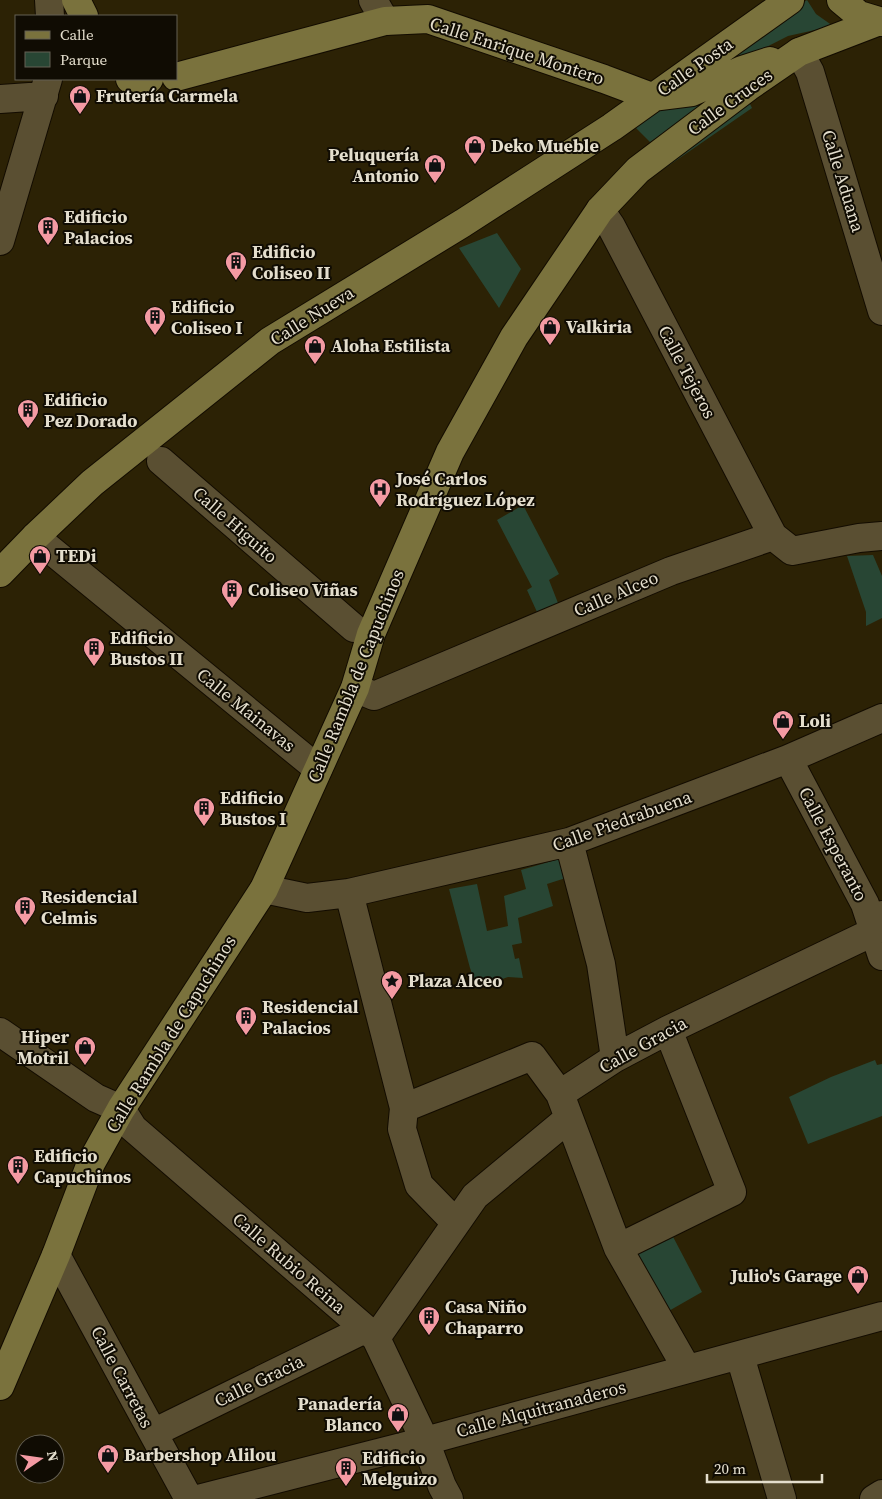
<svg xmlns="http://www.w3.org/2000/svg" width="882" height="1499" font-family="'Source Serif 4',serif">
	<style>
		.green { fill: #284634 }
		.lines { fill: none; stroke-linecap: round; stroke-linejoin: round }
		.minor-casing { stroke: #130c00; stroke-width: 30 }
		.major-casing { stroke: #130c00; stroke-width: 30 }
		.minor { stroke: #5a4f32; stroke-width: 28 }
		.major { stroke: #7a723d; stroke-width: 28 }
		.labels { text-anchor: middle; stroke-width: 4; stroke-linejoin: round; paint-order: stroke }
		.street-label { font-size: 18px; fill: #e4decd; stroke: #100c03 }
		.poi-label { font-size: 18px; font-weight: bold; fill: #e4decd; stroke: #100c03; text-anchor: start }
	</style>
	<rect width="100%" height="100%" fill="#2c2205"/>
	<path class="green" d="M807,0L816,14L833,26L788,36L717,72L712,65Z
		M729,90L650,142L635,127L669,105Z
		M750,104L752,108L658,173L655,169Z
		M497,233L521,269L499,308L459,248Z
		M523,505L559,574L549,580L558,603L537,612L527,590L532,587L497,520Z
		M873,555L882,576V618L866,626V612L847,556Z
		M566,857L572,876L547,884L553,906L518,918L522,943L512,945L515,959L519,958L523,978L508,977L477,988L470,968L449,889L477,884L487,931L508,926L504,896L526,889L521,870Z
		M875,1060L877,1065L882,1064V1116L808,1144L789,1097L831,1077Z
		M670,1231L702,1292L667,1312L629,1254Z"/>
	<g class="lines">
		<g class="minor-casing">
			<path id="minor" d="M49,0L50,16
				M373,0L385,21
				M799,52L810,72L882,311
				M0,99L44,96
				M600,210L611,226L773,536L792,551L859,538L882,536
				M0,241L48,79
				M161,461L354,628
				M35,537L318,769
				M355,688L374,696L671,571L773,536
				M788,759L865,904L882,956
				M569,842L601,964L615,1058
				M264,889L307,898L349,893L569,842L788,759L882,718
				M349,893L404,1108L402,1129L419,1185L456,1223
				M0,1032L96,1098L121,1109L133,1128L376,1338L425,1441L442,1486L449,1499
				M404,1108L532,1056L560,1094
				M569,1118L618,1248L687,1369
				M618,1248L732,1192L668,1030
				M56,1255L189,1499
				M376,1338L475,1196L569,1118L560,1094L615,1058L668,1030L873,932L877,918L882,915
				M740,1356L782,1499
				M153,1433L365,1329
				M198,1499L425,1441L882,1316
				M874,1499L882,1494"/>
		</g>
		<g class="major-casing">
			<path id="major" d="M76,0L84,16
				M841,0L859,15L882,22
				M176,77L385,21L428,19L604,79L652,97L692,92L742,70L770,61
				M130,79H149
				M0,573L35,537L92,483L270,341L463,223L612,127L790,0
				M0,1386L56,1255L91,1163L121,1109L264,889L355,688L371,634L450,452L514,337L600,210L638,170L748,87L799,52L877,22"/>
		</g>
		<use href="#minor" class="minor"/>
		<use href="#major" class="major"/>
	</g>
	<defs>
		<g id="shop-pin" transform="scale(1.125)"><path d="M0 17L-7.5 6A9.5 9.5 0 1 1 7.5 6Z" fill="#f49aa3" stroke="#100c03"/><path d="M-5-2.5h2.3a2.7 3.5 0 0 1 5.4 0H5L5.5 6h-11ZM-1.5-2.5h3a1.5 2.3 0 0 0-3 0Z" fill="#111"/></g>
		<g id="building-pin" transform="scale(1.125)"><path d="M0 17L-7.5 6A9.5 9.5 0 1 1 7.5 6Z" fill="#f49aa3" stroke="#100c03"/><path d="M-4-6H4V6H1V3H-1V6H-4ZM-2.5-4.3h1.7v1.8h-1.7ZM.8-4.3h1.7v1.8H.8ZM-2.5-1h1.7V.8h-1.7ZM.8-1h1.7V.8H.8Z" fill="#111"/></g>
		<g id="hospital-pin" transform="scale(1.125)"><path d="M0 17L-7.5 6A9.5 9.5 0 1 1 7.5 6Z" fill="#f49aa3" stroke="#100c03"/><path d="M-5-5h3v3.5h4V-5h3V5h-3V1.5h-4V5h-3Z" fill="#111"/></g>
		<g id="sight-pin" transform="scale(1.125)"><path d="M0 17L-7.5 6A9.5 9.5 0 1 1 7.5 6Z" fill="#f49aa3" stroke="#100c03"/><path d="M0-6L1.8-2.2L6-1.7L2.9 1.2L3.7 5.4L0 3.3L-3.7 5.4L-2.9 1.2L-6-1.7L-1.8-2.2Z" fill="#111"/></g>
	</defs>
	<g fill-rule="evenodd">
		<use href="#shop-pin" x="80" y="96"/>
		<use href="#shop-pin" x="475" y="146"/>
		<use href="#shop-pin" x="435" y="165"/>
		<use href="#building-pin" x="48" y="227"/>
		<use href="#building-pin" x="236" y="262"/>
		<use href="#building-pin" x="155" y="317"/>
		<use href="#shop-pin" x="550" y="327"/>
		<use href="#shop-pin" x="315" y="346"/>
		<use href="#building-pin" x="28" y="410"/>
		<use href="#hospital-pin" x="380" y="489"/>
		<use href="#shop-pin" x="40" y="556"/>
		<use href="#building-pin" x="232" y="590"/>
		<use href="#building-pin" x="94" y="648"/>
		<use href="#shop-pin" x="783" y="721"/>
		<use href="#building-pin" x="204" y="808"/>
		<use href="#building-pin" x="25" y="907"/>
		<use href="#sight-pin" x="392" y="981"/>
		<use href="#building-pin" x="246" y="1017"/>
		<use href="#shop-pin" x="85" y="1047"/>
		<use href="#building-pin" x="18" y="1166"/>
		<use href="#shop-pin" x="858" y="1276"/>
		<use href="#building-pin" x="429" y="1317"/>
		<use href="#shop-pin" x="398" y="1414"/>
		<use href="#shop-pin" x="108" y="1455"/>
		<use href="#building-pin" x="346" y="1468"/>
	</g>
	<g class="labels">
		<g class="street-label">
			<text transform="translate(517 51) rotate(18)" y="6">Calle Enrique Montero</text>
			<text transform="translate(695 67) rotate(-35)" y="6">Calle Posta</text>
			<text transform="translate(730 102) rotate(-36)" y="6">Calle Cruces</text>
			<text transform="translate(843 181) rotate(73)" y="6">Calle Aduana</text>
			<text transform="translate(312 316) rotate(-32)" y="6">Calle Nueva</text>
			<text transform="translate(687 372) rotate(62)" y="6">Calle Tejeros</text>
			<text transform="translate(235 525) rotate(41)" y="6">Calle Higuito</text>
			<text transform="translate(616 594) rotate(-23)" y="6">Calle Alceo</text>
			<text transform="translate(356 676) rotate(-68)" y="6">Calle Rambla de Capuchinos</text>
			<text transform="translate(246 710) rotate(39)" y="6">Calle Mainavas</text>
			<text transform="translate(622 821) rotate(-20)" y="6">Calle Piedrabuena</text>
			<text transform="translate(833 844) rotate(62)" y="6">Calle Esperanto</text>
			<text transform="translate(171 1034) rotate(-58)" y="6">Calle Rambla de Capuchinos</text>
			<text transform="translate(643 1045) rotate(-29)" y="6">Calle Gracia</text>
			<text transform="translate(289 1263) rotate(41)" y="6">Calle Rubio Reina</text>
			<text transform="translate(122 1377) rotate(62)" y="6">Calle Carretas</text>
			<text transform="translate(259 1381) rotate(-26)" y="6">Calle Gracia</text>
			<text transform="translate(541 1409) rotate(-15)" y="6">Calle Alquitranaderos</text>
		</g>
		<g class="poi-label">
			<text x="96" y="102">Frutería Carmela</text>
			<text x="491" y="152">Deko Mueble</text>
			<text x="419" y="161" text-anchor="end">Peluquería<tspan x="419" dy="21">Antonio</tspan></text>
			<text x="64" y="223">Edificio<tspan x="64" dy="21">Palacios</tspan></text>
			<text x="252" y="258">Edificio<tspan x="252" dy="21">Coliseo II</tspan></text>
			<text x="171" y="313">Edificio<tspan x="171" dy="21">Coliseo I</tspan></text>
			<text x="566" y="333">Valkiria</text>
			<text x="331" y="352">Aloha Estilista</text>
			<text x="44" y="406">Edificio<tspan x="44" dy="21">Pez Dorado</tspan></text>
			<text x="396" y="485">José Carlos<tspan x="396" dy="21">Rodríguez López</tspan></text>
			<text x="56" y="562">TEDi</text>
			<text x="248" y="596">Coliseo Viñas</text>
			<text x="110" y="644">Edificio<tspan x="110" dy="21">Bustos II</tspan></text>
			<text x="799" y="727">Loli</text>
			<text x="220" y="804">Edificio<tspan x="220" dy="21">Bustos I</tspan></text>
			<text x="41" y="903">Residencial<tspan x="41" dy="21">Celmis</tspan></text>
			<text x="408" y="987">Plaza Alceo</text>
			<text x="262" y="1013">Residencial<tspan x="262" dy="21">Palacios</tspan></text>
			<text x="69" y="1043" text-anchor="end">Hiper<tspan x="69" dy="21">Motril</tspan></text>
			<text x="34" y="1162">Edificio<tspan x="34" dy="21">Capuchinos</tspan></text>
			<text x="842" y="1282" text-anchor="end">Julio's Garage</text>
			<text x="445" y="1313">Casa Niño<tspan x="445" dy="21">Chaparro</tspan></text>
			<text x="382" y="1410" text-anchor="end">Panadería<tspan x="382" dy="21">Blanco</tspan></text>
			<text x="124" y="1461">Barbershop Alilou</text>
			<text x="362" y="1464">Edificio<tspan x="362" dy="21">Melguizo</tspan></text>
		</g>
	</g>
	<rect x="15" y="15" width="162" height="65" fill="#100c03" stroke="#656054"/>
	<rect x="25" y="31" width="25" height="8" fill="#7a723d" stroke="#656054"/>
	<text x="60" y="40" font-size="15" fill="#e4decd">Calle</text>
	<rect x="25" y="52" width="25" height="15" fill="#284634" stroke="#656054"/>
	<text x="60" y="65" font-size="15" fill="#e4decd">Parque</text>
	<g transform="translate(40 1459) rotate(77)"><circle r="24" fill="#100c03" stroke="#656054"/>
	<path d="M0-4L9 19L0 12L-9 19Z" fill="#f49aa3"/>
	<text y="-8" font-size="14" font-weight="bold" text-anchor="middle" fill="#e4decd">N</text>
	</g>
	<path d="M707 1474v8h115v-8" fill="none" stroke="#e4decd" stroke-width="2.5"/>
	<text x="714" y="1474" font-size="15" fill="#e4decd" stroke="#100c03" stroke-width="4" paint-order="stroke">20 m</text>
</svg>
